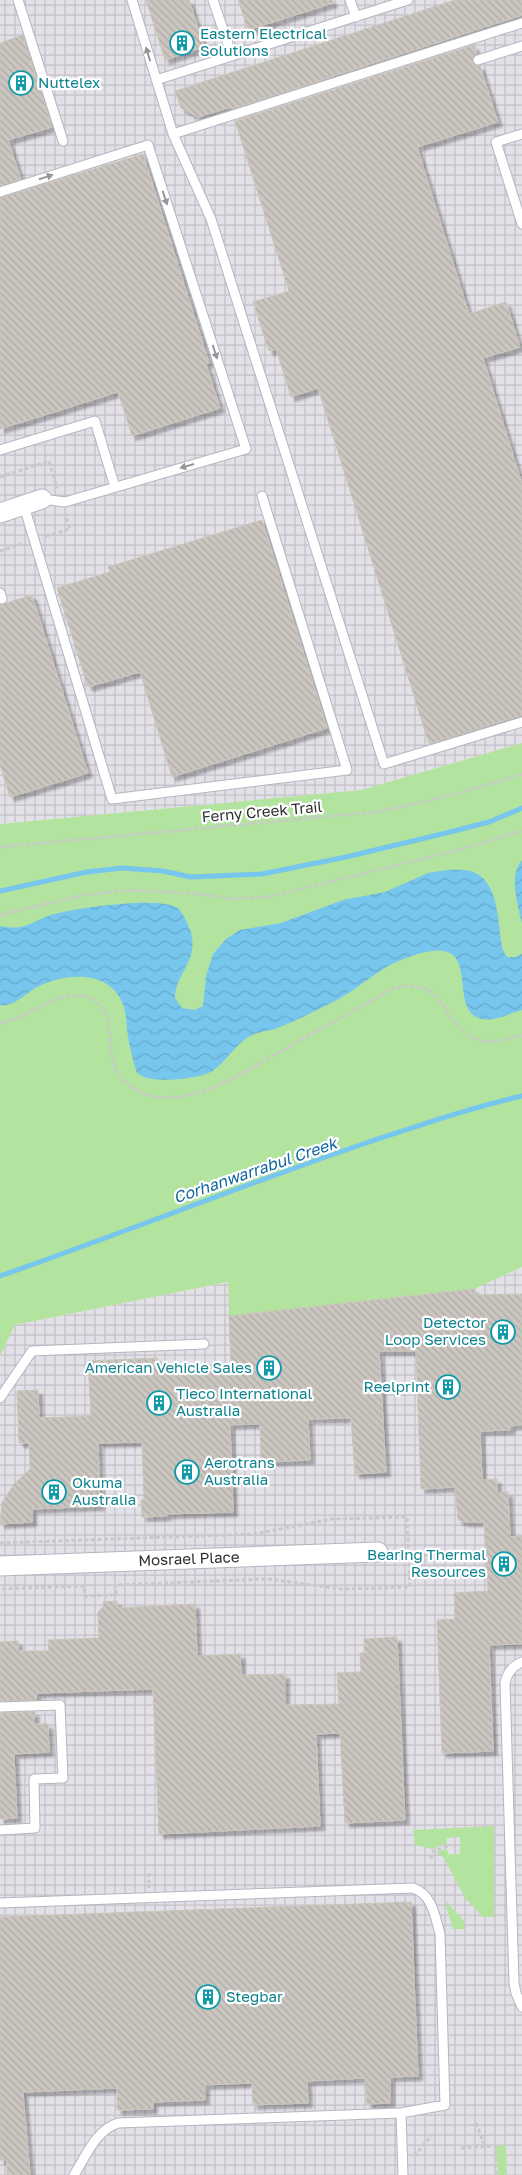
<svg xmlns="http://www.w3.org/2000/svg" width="522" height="2175" font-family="'Golos Text',sans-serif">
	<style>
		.industrial { fill: url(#industrial-grid) }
		.grass { fill: #b2e39f }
		.water { fill: url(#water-waves) }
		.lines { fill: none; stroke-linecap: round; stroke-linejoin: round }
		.stream { stroke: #77c6ed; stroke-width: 5 }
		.building { fill: url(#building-back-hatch); stroke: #cac6ba; filter: url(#shadow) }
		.service-casing { stroke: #b4b6c0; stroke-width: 11 }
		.minor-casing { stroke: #b4b6c0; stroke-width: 21 }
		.path { stroke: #c9c9c9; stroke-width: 3; stroke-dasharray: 4 2.5; stroke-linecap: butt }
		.service { stroke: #fff; stroke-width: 9 }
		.minor { stroke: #fff; stroke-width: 19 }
		.oneway { fill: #969696 }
		.labels { text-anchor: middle; stroke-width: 4.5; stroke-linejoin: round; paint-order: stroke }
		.culture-label { font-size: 15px; fill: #0d838f; stroke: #fff; text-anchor: start }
		.street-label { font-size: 15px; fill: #2e2e2e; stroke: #fff }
		.water-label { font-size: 16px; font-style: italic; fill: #10659f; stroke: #fff }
	</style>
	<defs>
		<pattern id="industrial-grid" width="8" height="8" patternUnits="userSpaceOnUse" patternTransform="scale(1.25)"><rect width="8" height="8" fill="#e3e1e8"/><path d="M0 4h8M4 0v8" fill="none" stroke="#c3c1c7"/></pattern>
		<pattern id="water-waves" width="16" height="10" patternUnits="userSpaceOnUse" patternTransform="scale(1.25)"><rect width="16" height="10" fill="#77c6ed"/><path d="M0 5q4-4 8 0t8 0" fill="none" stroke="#67aacc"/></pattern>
		<pattern id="building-back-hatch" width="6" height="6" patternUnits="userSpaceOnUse" patternTransform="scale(1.25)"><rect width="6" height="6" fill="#cbc6c0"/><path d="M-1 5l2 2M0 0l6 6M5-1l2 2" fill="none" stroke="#afaaa5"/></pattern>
		<filter id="shadow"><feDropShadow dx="4.5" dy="4.5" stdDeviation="1" flood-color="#0004"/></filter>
	</defs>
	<rect width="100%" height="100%" fill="#efeae1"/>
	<path class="industrial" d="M0,0H522V743L361,790L0,824Z
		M522,1267V2175H0V1356L15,1325L229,1282V1316L474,1289Z"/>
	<path class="grass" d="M522,743V1267L474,1289L229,1316L228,1282L15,1325L0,1356V824L361,790Z
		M494,1826V1917H483L465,1898L444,1858L436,1852L447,1849L448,1854H460V1837L447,1838V1843L432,1849L415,1845L413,1830Z
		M447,1902L464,1921V1929H453L446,1906Z
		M506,2145L507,2175H498L496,2146Z"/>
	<path class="water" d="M522,860V924C518,905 508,876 522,860Z
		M447,870C455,870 465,869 473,872C507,885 494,949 508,957H516L522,954V1010C510,1013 494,1022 482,1019C441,1009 494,922 401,960C378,969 359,988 337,1000C317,1010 296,1021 275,1029C267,1031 257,1032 250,1036C237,1043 226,1061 214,1070C202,1079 162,1082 147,1078C144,1077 140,1075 137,1073C133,1061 130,1049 128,1036C126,1025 127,1012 122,1002C108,969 63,973 37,987C26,993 14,1007 0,1005V926C28,932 33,919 58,913C79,908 163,895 179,909C184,915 191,930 192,937C196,963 175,975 175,998L182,1008L195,1010L203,1006L206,976L213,954L226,939L240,930L281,923L343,900L385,892L428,873Z"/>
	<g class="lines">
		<path class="stream" d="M0,891L87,872L122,868L163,871L191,877L262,874L346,857L446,833L489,822L522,808
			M0,1276C123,1233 243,1185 366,1143C418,1126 469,1108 522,1096"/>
	</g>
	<path class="building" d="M146,0H189L204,47L165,60Z
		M238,0H332L333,3L248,30Z
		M455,0H522V15L232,109L231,107L198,117L181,108L175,91Z
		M23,35L52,127L8,140L21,179L0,185V43Z
		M474,45L477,54L473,56L472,62L476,66H480L498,122L417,147L469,314L506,302L520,347L483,358L522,484V715L429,744L318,388L291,397L276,349L269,351L253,302L289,291L235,121Z
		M143,154L209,363L206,364L220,408L132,436L118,392L0,429V198Z
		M262,520L327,728L172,777L140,672L88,687L57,588L110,572L108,567Z
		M32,595L88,773L10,797L0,765V605Z
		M474,1289L475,1295L522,1294V1425L510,1426V1430L480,1431L482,1480L497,1479V1493L508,1492L510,1537L522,1536V1644L489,1645L493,1751L442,1753L437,1620L455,1619L454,1593L488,1591L484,1522H465L458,1520L455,1487L421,1489L416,1351H379L386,1472L355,1474L351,1418L308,1419L310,1460L261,1462L260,1424L230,1425L233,1512L167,1514V1516L142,1517L141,1500H144L142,1442L98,1443L100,1506L32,1509V1522L0,1524L2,1502L15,1483L30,1469L29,1443H19L17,1391L38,1390L39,1418L91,1416L88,1361L158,1358V1366L176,1365V1369L231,1367L229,1316Z
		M117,1601V1608L195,1604L197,1656L240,1654L241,1675L285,1674V1705L339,1704L337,1673L361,1672L360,1653H364V1639L397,1637L405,1820L345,1823L340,1733L316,1734L320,1826L159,1834L153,1689L37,1693L36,1700L0,1701V1642L18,1641V1651H49L48,1640L99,1638L98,1612L104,1606L103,1602Z
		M35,1712L34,1724H48L49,1752L14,1754L17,1818L0,1819V1713Z
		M411,1902L418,2076L390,2077V2103L367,2104L365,2078L307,2081L308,2103L253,2105L252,2083L205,2085V2100L153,2102V2109L117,2110V2088L23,2092L30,2175H7V2160H0V1917Z"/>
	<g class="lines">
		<g class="service-casing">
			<path id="service" d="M18,0L63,141
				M132,0L173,134L211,219L384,764L522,722
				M213,0L232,56
				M350,0L356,17
				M478,60L522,46
				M156,80L408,0
				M173,134L522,23
				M522,134L496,142L522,224
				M0,192L148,145L246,449L65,502L42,499
				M0,450L95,421L115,487
				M24,506L112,799L347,770L262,496
				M0,593L2,599
				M0,1398L32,1351L204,1344
				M522,1662C512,1666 507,1673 505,1683L514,1983L516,1993L522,2007
				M0,1707L60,1705L63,1778L34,1779L35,1828L0,1830
				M0,1903L413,1888C432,1894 435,1916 440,1934L445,2105L401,2113L118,2123C96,2130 86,2156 74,2175
				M401,2113L403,2175"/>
		</g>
		<g class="minor-casing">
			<g id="minor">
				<path d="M0,513L42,499"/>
				<path id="s1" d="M0,1566L378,1552"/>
			</g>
		</g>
		<path class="path" d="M0,477L49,461L57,488
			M46,536L70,529L65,513
			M0,551L23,544
			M0,847L375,812C425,803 473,790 522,774
			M0,915L84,895L129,890L199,894L233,899L268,897L462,849L522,831
			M0,1023C7,1021 15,1020 22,1016C42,1007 63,990 87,997C117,1006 106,1045 115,1068C117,1075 123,1080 129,1085C158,1109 200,1094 230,1080L394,988C453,975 439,1033 484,1041C495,1044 511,1037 522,1035
			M0,1543L255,1534L331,1519L407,1517L410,1587L342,1589L268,1579L115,1585L116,1595L85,1596L84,1586L0,1589
			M431,1859L433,1851L448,1846
			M149,1873V1888
			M476,2123L485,2147
			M461,2148L495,2146L496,2175
			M414,2156L432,2135"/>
		<use href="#service" class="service"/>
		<use href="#minor" class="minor"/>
	</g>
	<defs><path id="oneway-solid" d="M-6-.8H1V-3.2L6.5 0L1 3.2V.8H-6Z" transform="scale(1.25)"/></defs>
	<g class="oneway">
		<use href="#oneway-solid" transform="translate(148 54) rotate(-107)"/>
		<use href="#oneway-solid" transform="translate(46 177) rotate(-18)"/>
		<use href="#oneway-solid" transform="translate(165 198) rotate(72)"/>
		<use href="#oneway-solid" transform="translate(215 352) rotate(72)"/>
		<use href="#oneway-solid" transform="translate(187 466) rotate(164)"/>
	</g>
	<defs>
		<g id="building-ring" transform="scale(1.25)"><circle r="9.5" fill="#fff" stroke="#0f9aa8" stroke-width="1.5"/><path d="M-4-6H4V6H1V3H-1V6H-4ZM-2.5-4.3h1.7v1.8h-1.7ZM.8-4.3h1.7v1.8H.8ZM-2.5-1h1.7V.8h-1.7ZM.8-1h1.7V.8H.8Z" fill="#0f9aa8"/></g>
	</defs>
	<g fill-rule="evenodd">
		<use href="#building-ring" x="182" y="43"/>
		<use href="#building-ring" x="21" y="83"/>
		<use href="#building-ring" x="503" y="1332"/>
		<use href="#building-ring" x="269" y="1368"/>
		<use href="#building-ring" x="448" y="1387"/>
		<use href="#building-ring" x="159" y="1403"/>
		<use href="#building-ring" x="187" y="1472"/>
		<use href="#building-ring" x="54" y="1492"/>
		<use href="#building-ring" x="504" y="1564"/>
		<use href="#building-ring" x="208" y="1997"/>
	</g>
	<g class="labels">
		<g class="culture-label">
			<text x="200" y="39">Eastern Electrical<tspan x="200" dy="17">Solutions</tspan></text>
			<text x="38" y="88">Nuttelex</text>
			<text x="486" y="1328" text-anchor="end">Detector<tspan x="486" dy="17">Loop Services</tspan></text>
			<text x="252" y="1373" text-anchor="end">American Vehicle Sales</text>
			<text x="430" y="1392" text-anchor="end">Reelprint</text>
			<text x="176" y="1399">Tieco International<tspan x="176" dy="17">Australia</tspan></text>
			<text x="204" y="1468">Aerotrans<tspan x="204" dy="17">Australia</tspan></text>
			<text x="72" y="1488">Okuma<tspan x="72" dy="17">Australia</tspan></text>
			<text x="486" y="1560" text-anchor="end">Bearing Thermal<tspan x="486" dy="17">Resources</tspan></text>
			<text x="226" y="2002">Stegbar</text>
		</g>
		<g class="street-label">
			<text transform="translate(262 812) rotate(-5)" y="5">Ferny Creek Trail</text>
			<text dy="5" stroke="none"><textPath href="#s1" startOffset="189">Mosrael Place</textPath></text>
		</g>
		<g class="water-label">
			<text transform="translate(255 1170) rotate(-19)" y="6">Corhanwarrabul Creek</text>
		</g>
	</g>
</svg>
